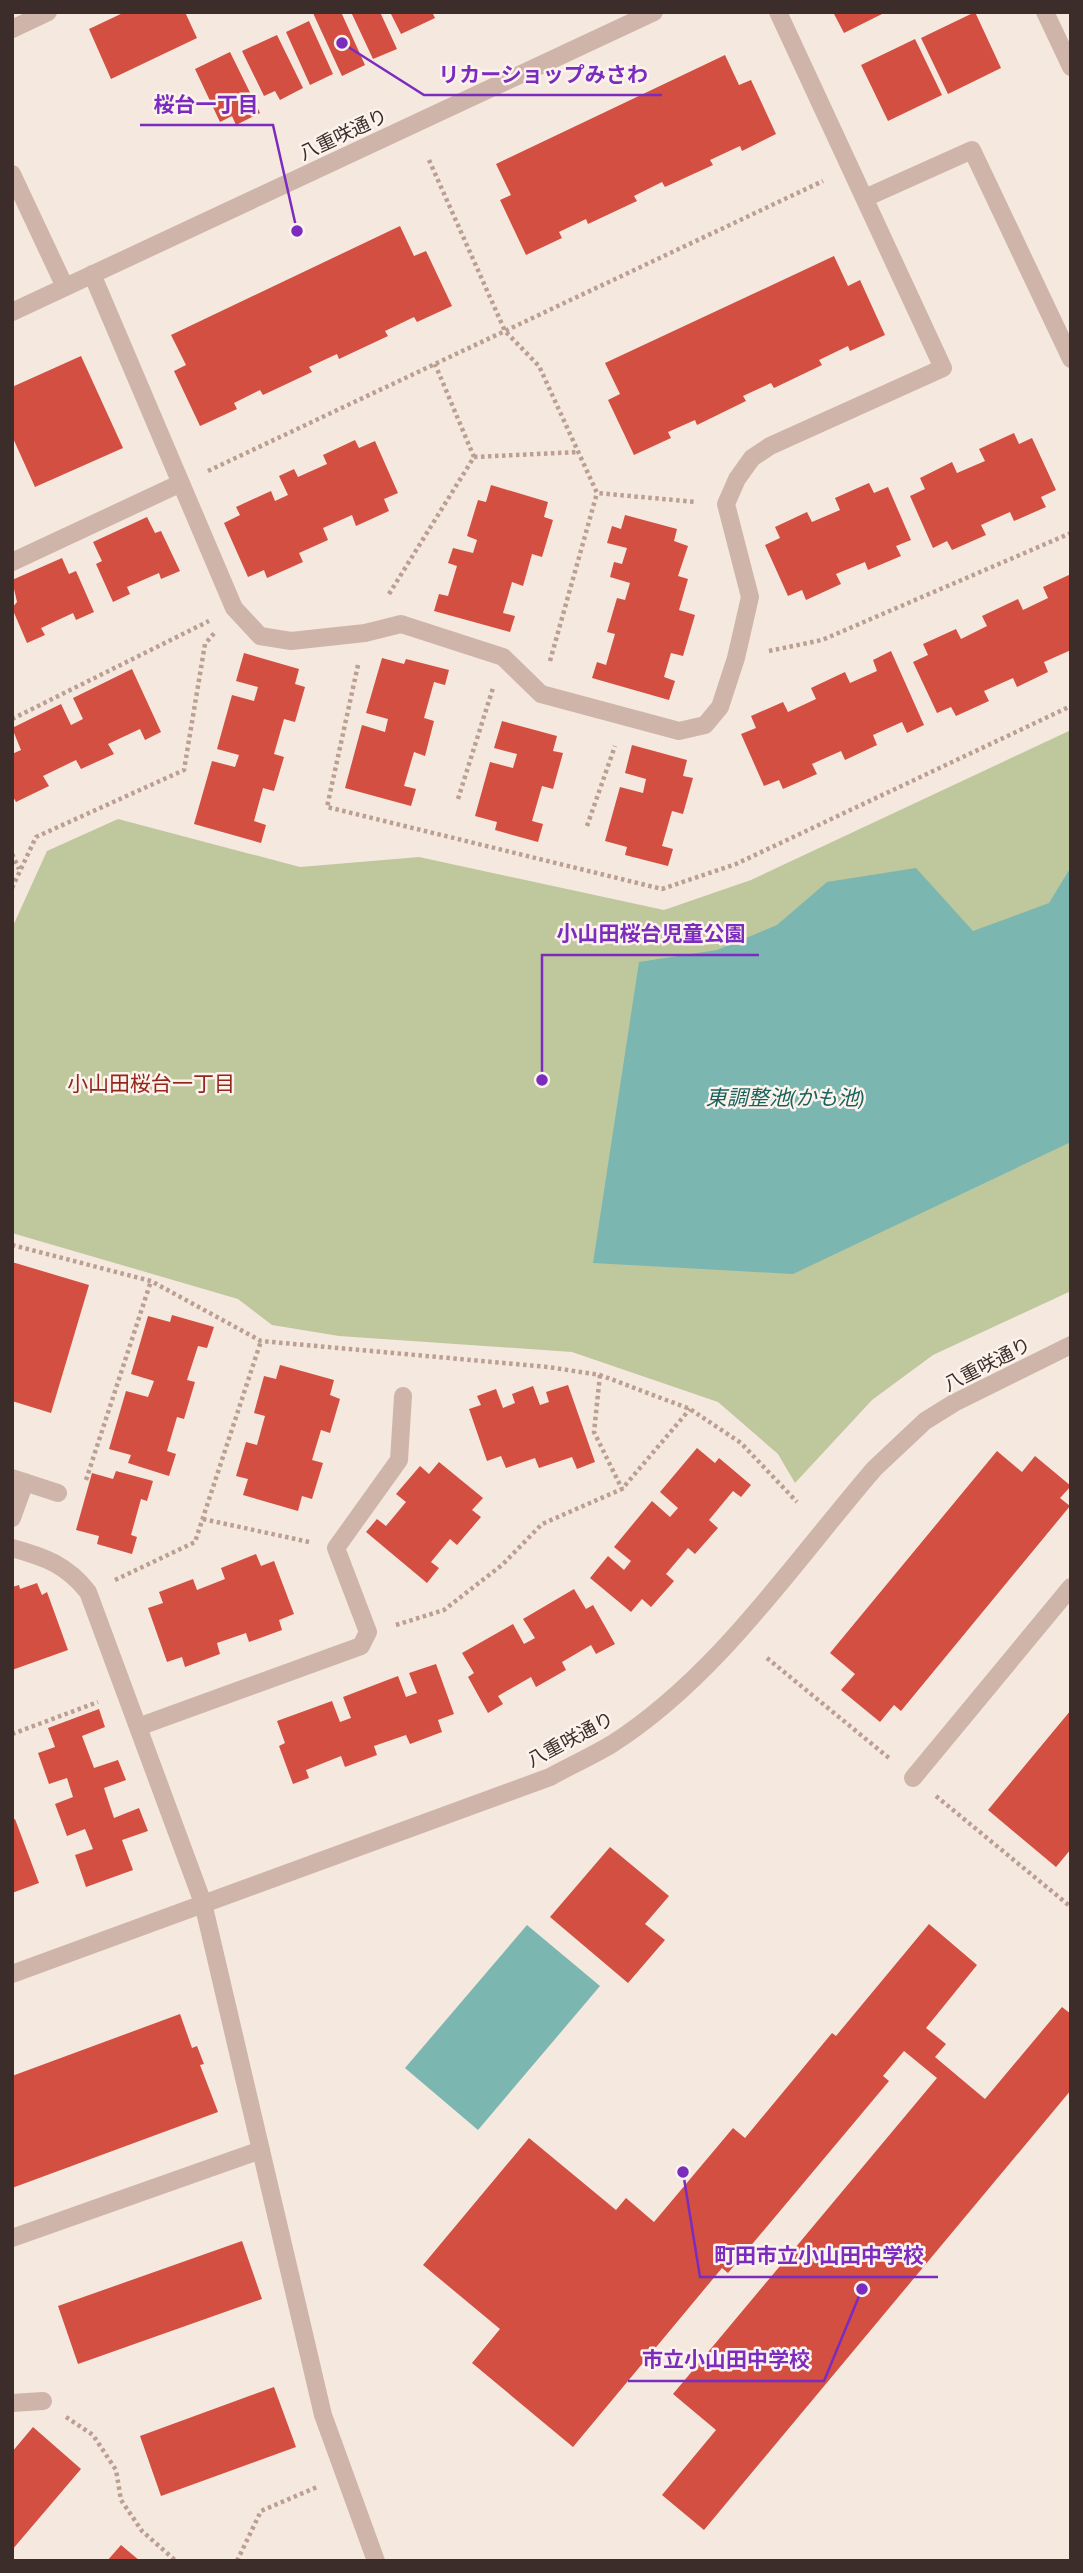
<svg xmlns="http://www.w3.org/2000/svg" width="1083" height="2573" font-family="'Archivo Narrow','Noto Sans JP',sans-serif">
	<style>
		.green { fill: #bfc79d }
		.water { fill: #7bb6b0 }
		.building { fill: #d24f41 }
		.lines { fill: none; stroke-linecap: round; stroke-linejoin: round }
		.path { stroke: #bc9f93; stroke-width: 4.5; stroke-dasharray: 3.5 3.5; stroke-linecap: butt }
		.minor { stroke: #cfb5a9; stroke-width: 18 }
		.labels { text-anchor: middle; stroke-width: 5; stroke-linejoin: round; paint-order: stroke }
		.street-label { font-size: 19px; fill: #3c2d2a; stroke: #fcf3ec }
		.neighbourhood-label { font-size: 21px; fill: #94251a; stroke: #fcf3ec }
		.water-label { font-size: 21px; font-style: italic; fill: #1a635d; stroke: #fcf3ec }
		.leader { fill: none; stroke: #7b2cbf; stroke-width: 2.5 }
		.callout-dot { fill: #7b2cbf; stroke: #fcf3ec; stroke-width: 2.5 }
		.callout-label { font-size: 21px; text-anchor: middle; font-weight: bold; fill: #7b2cbf; stroke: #fcf3ec; stroke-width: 5; stroke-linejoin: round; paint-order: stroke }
	</style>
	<rect width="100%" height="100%" fill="#f5e8df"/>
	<path class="green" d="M1071,730V1291L933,1355L872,1400L795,1483L778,1454L718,1402L572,1352L339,1336L272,1325L238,1299L12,1233V928L47,851L118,819L300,867L419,857L664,910L751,880Z"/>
	<path class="water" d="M1071,867V1142L793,1274L593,1263L639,962L717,950L777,925L827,882L916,868L973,931L1049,903Z
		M527,1925L600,1986L478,2130L405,2068Z"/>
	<path class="building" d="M125,12H185L197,38L111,79L89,29Z
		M341,12L365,65L342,76L313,13Z
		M351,12H380L397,49L373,59Z
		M390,12H432L435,18L401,34Z
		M833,12H886L844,33Z
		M975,12L1001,68L948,94L921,38Z
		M309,21L333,74L310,85L286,32Z
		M277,35L303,88L280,100L275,91L264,96L242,51Z
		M915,39L942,95L888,121L861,65Z
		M230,52L260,113L236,125L232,116L220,122L195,69Z
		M725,55L739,85L751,80L776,134L742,151L740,146L710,160L713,165L665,187L662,182L634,196L637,201L588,224L586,219L559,232L562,238L526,255L500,200L511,195L496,164Z
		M400,226L414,256L426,251L452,306L417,322L414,317L385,331L388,336L339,359L337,354L309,367L312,372L263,395L260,390L234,403L237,409L200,426L174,371L186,365L171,335Z
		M834,256L848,286L860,280L885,335L850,351L848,346L819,360L822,365L774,388L771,383L743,396L746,401L697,425L695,420L668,432L671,438L634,455L608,400L620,394L605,363Z
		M81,356L123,448L35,487L12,436V387Z
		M1014,433L1019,444L1032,438L1056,490L1041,497L1046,507L1014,521L1010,512L981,525L986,535L952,550L947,541L933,548L910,496L925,489L920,478L952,462L957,473L985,461L979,449Z
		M355,440L359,448L375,441L398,493L384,499L389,511L356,526L352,515L323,528L328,540L299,553L303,562L267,578L264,570L248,577L224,523L240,515L236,507L271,491L275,501L288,495L279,476L294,469L298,477L327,464L323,455Z
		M869,483L874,493L888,487L911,540L896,546L901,556L868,570L865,562L836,574L841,584L806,600L802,590L788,596L765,545L780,538L775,527L807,512L812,522L840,510L835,498Z
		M491,485L548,502L544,517L553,520L542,557L532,554L523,586L512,582L503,613L515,616L510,632L434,611L439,594L448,596L457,566L448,563L453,548L473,553L477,540L467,536L478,500L486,502Z
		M625,515L677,529L674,541L688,546L678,576L688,579L679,610L695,615L683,656L671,653L664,677L675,681L669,700L592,678L597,662L606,665L615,634L607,632L617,598L625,600L630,583L610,577L614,562L622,564L627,548L607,543L612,526L621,529Z
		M147,517L155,533L161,531L180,571L161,579L159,573L127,587L130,594L113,602L96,564L102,561L93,542Z
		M62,558L69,574L76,571L94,612L76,620L73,613L41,628L45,635L27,643L12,608L17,602L12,580Z
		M1071,574V650L1044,662L1048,672L1017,687L1013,678L984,691L989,701L956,716L951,707L937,713L913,662L928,655L923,644L956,629L961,639L987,626L982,616L1018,599L1023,610L1048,598L1043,587Z
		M891,651L924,725L907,733L902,722L873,735L877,745L845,760L841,751L812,764L817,774L783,789L779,780L764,786L741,734L756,728L751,716L783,702L788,712L816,699L811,688L845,672L850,683L877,671L873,660Z
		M244,653L299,669L295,684L305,687L295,722L284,719L274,754L284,757L274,791L263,788L254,821L266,825L261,843L194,824L212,761L235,767L239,755L217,749L232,695L254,701L258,687L236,681Z
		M382,658L404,664L406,659L449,670L445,685L434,682L424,718L434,721L425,756L414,752L404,786L416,789L411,806L345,788L362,725L385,732L388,719L366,713Z
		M132,669L161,732L145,740L140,729L108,744L114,754L81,769L76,760L43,776L49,786L16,802L12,795V754L21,750L12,728L61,704L71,725L83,719L73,698Z
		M502,721L557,736L553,751L563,753L553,789L542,786L532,821L543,824L538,842L495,830L497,822L475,816L490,762L513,768L517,754L494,748Z
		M632,745L687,760L683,776L693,778L683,814L672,811L662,846L673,849L668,866L625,855L627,847L605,841L620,787L643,793L646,779L625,773Z
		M12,1262L89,1285L51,1413L12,1401Z
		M172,1315L214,1327L207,1348L198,1346L187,1380L195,1382L184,1419L177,1417L167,1451L176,1454L169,1476L128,1463L131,1455L109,1449L126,1391L148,1397L154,1381L131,1374L148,1316L170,1322Z
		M280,1365L334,1380L330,1395L340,1399L330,1433L321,1430L312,1460L323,1463L312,1499L302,1496L298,1511L243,1495L248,1479L236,1476L246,1442L257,1445L265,1416L254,1413L264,1376L276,1379Z
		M568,1385L595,1462L577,1469L572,1457L539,1468L535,1458L506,1468L501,1456L487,1461L469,1409L481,1405L477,1396L496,1389L503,1408L515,1403L512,1394L533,1386L540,1405L549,1402L546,1392Z
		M697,1448L715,1463L719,1458L751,1485L741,1497L733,1491L709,1520L718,1528L695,1554L688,1548L666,1574L674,1581L651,1607L642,1599L631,1612L590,1578L608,1556L624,1570L631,1561L614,1547L652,1501L670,1517L678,1508L660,1492Z
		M997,1451L1022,1472L1035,1456L1071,1486L1060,1498L1070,1506L901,1711L894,1705L880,1722L841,1690L855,1674L830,1653Z
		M439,1462L483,1498L472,1510L481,1517L457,1545L450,1539L431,1562L439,1568L427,1583L366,1532L377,1519L386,1526L406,1502L396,1494L420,1466L429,1474Z
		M116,1471L153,1481L147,1501L141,1499L131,1535L137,1537L132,1554L97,1544L99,1536L76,1530L92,1473L113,1479Z
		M256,1554L261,1566L274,1561L294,1614L279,1620L282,1630L249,1642L246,1633L217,1643L220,1654L185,1667L182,1657L167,1662L148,1608L163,1603L159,1592L193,1579L197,1590L225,1579L221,1568Z
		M37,1583L42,1595L47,1592L68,1650L12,1670V1587L19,1585L20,1589Z
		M574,1589L586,1609L593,1605L615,1644L596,1654L591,1645L562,1662L566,1670L536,1687L531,1677L498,1696L503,1704L488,1713L468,1677L474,1673L462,1653L513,1624L524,1644L535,1638L523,1619Z
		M436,1664L454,1714L438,1720L442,1732L410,1744L406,1735L374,1746L377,1755L345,1767L341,1756L306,1770L309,1778L293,1784L279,1746L285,1743L277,1721L332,1701L340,1722L351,1718L343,1697L398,1676L406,1697L417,1693L409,1673Z
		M99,1709L105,1727L82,1736L94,1768L118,1760L126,1780L104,1788L114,1818L139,1808L148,1831L122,1840L133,1870L86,1887L75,1855L93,1849L85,1829L67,1836L55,1804L73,1797L67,1778L49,1784L38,1753L55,1747L48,1728Z
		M1071,1710V1849L1056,1867L988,1810Z
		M15,1819L39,1883L12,1893V1820Z
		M610,1847L669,1896L645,1924L665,1940L628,1983L550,1917Z
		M929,1924L977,1965L926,2028L946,2044L935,2057L985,2099L1062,2007L1071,2014V2090L704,2530L662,2495L716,2430L673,2394L937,2078L904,2051L883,2076L889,2081L728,2273L722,2268L573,2447L472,2363L500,2329L423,2265L529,2138L616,2210L626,2198L654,2222L733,2128L745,2138L832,2033L836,2036Z
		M180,2014L192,2048L197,2046L204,2064L200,2065L218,2112L12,2188V2076Z
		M242,2241L262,2299L78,2364L58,2306Z
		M274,2387L296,2447L161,2496L140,2436Z
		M33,2427L81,2469L12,2550V2452Z
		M121,2545L140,2561H107Z"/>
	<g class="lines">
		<path class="path" d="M429,160L505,331L539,366L597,493L696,502
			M474,457L579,452
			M208,471L823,181
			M389,594L474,457L435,364
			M769,651L822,640L1071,533
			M550,661L597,493
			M358,665L327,807L662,889L736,864L1071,706
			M12,719L209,621
			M458,799L493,688
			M587,826L615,746
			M12,854L19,869
			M12,888L36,837L184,770L205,644L216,631
			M12,1245L151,1281L261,1341L548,1367L600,1375L690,1409L741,1443L797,1502
			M600,1375L594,1432L622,1489
			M86,1480L151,1281
			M203,1519L309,1542
			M115,1580L195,1542L261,1341
			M396,1625L444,1610L502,1565L542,1524L622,1489L690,1409
			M767,1658L889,1758
			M12,1734L98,1702
			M936,1796L1071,1907
			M66,2417L93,2435L116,2470L121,2500L142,2531L176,2561
			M237,2561L261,2511L317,2487"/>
		<path class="minor" d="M1045,12L1071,67
			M12,29L48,12
			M12,174L65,287
			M865,198L972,150L1071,359
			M92,274L234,608L260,636L291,641L365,633L401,624L503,657L541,694L679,731L705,725L720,707L736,658L750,597L726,504L737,479L752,458L770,446L943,368L778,12
			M12,312L654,12
			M12,562L181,483
			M12,1478L58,1493
			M12,1518L25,1482
			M12,1548C45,1557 67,1565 88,1592L203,1903L323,2415L376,2561
			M138,1727L361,1646L368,1632L336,1548L399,1460L403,1396
			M913,1778L1071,1587
			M12,1974L550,1777C570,1766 592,1756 612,1744C718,1676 793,1563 874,1469L925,1421L954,1403L1071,1345
			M12,2238L261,2150
			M12,2403L43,2401"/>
	</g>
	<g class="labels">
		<g class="street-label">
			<text transform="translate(343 134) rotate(-25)" y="7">八重咲通り</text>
			<text transform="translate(987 1364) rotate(-27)" y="7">八重咲通り</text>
			<text transform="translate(570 1739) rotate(-28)" y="7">八重咲通り</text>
		</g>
		<g class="neighbourhood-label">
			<text x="151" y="1091">小山田桜台一丁目</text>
		</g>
		<g class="water-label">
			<text x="785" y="1105">東調整池(かも池)</text>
		</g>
	</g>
	<path class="leader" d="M342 43L424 95H662M297 231L273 125H140M542 1080L542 955H759M683 2172L700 2277H938M862 2289L824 2381H628"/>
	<g class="callout-dot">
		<circle cx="342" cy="43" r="7"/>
		<circle cx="297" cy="231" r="7"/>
		<circle cx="542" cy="1080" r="7"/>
		<circle cx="683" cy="2172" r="7"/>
		<circle cx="862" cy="2289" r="7"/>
	</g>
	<g class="callout-label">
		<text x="543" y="82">リカーショップみさわ</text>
		<text x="206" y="112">桜台一丁目</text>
		<text x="651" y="941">小山田桜台児童公園</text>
		<text x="819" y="2263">町田市立小山田中学校</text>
		<text x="726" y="2367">市立小山田中学校</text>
	</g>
	<rect width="1083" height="2573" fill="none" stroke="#3c2d2a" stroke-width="28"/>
</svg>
